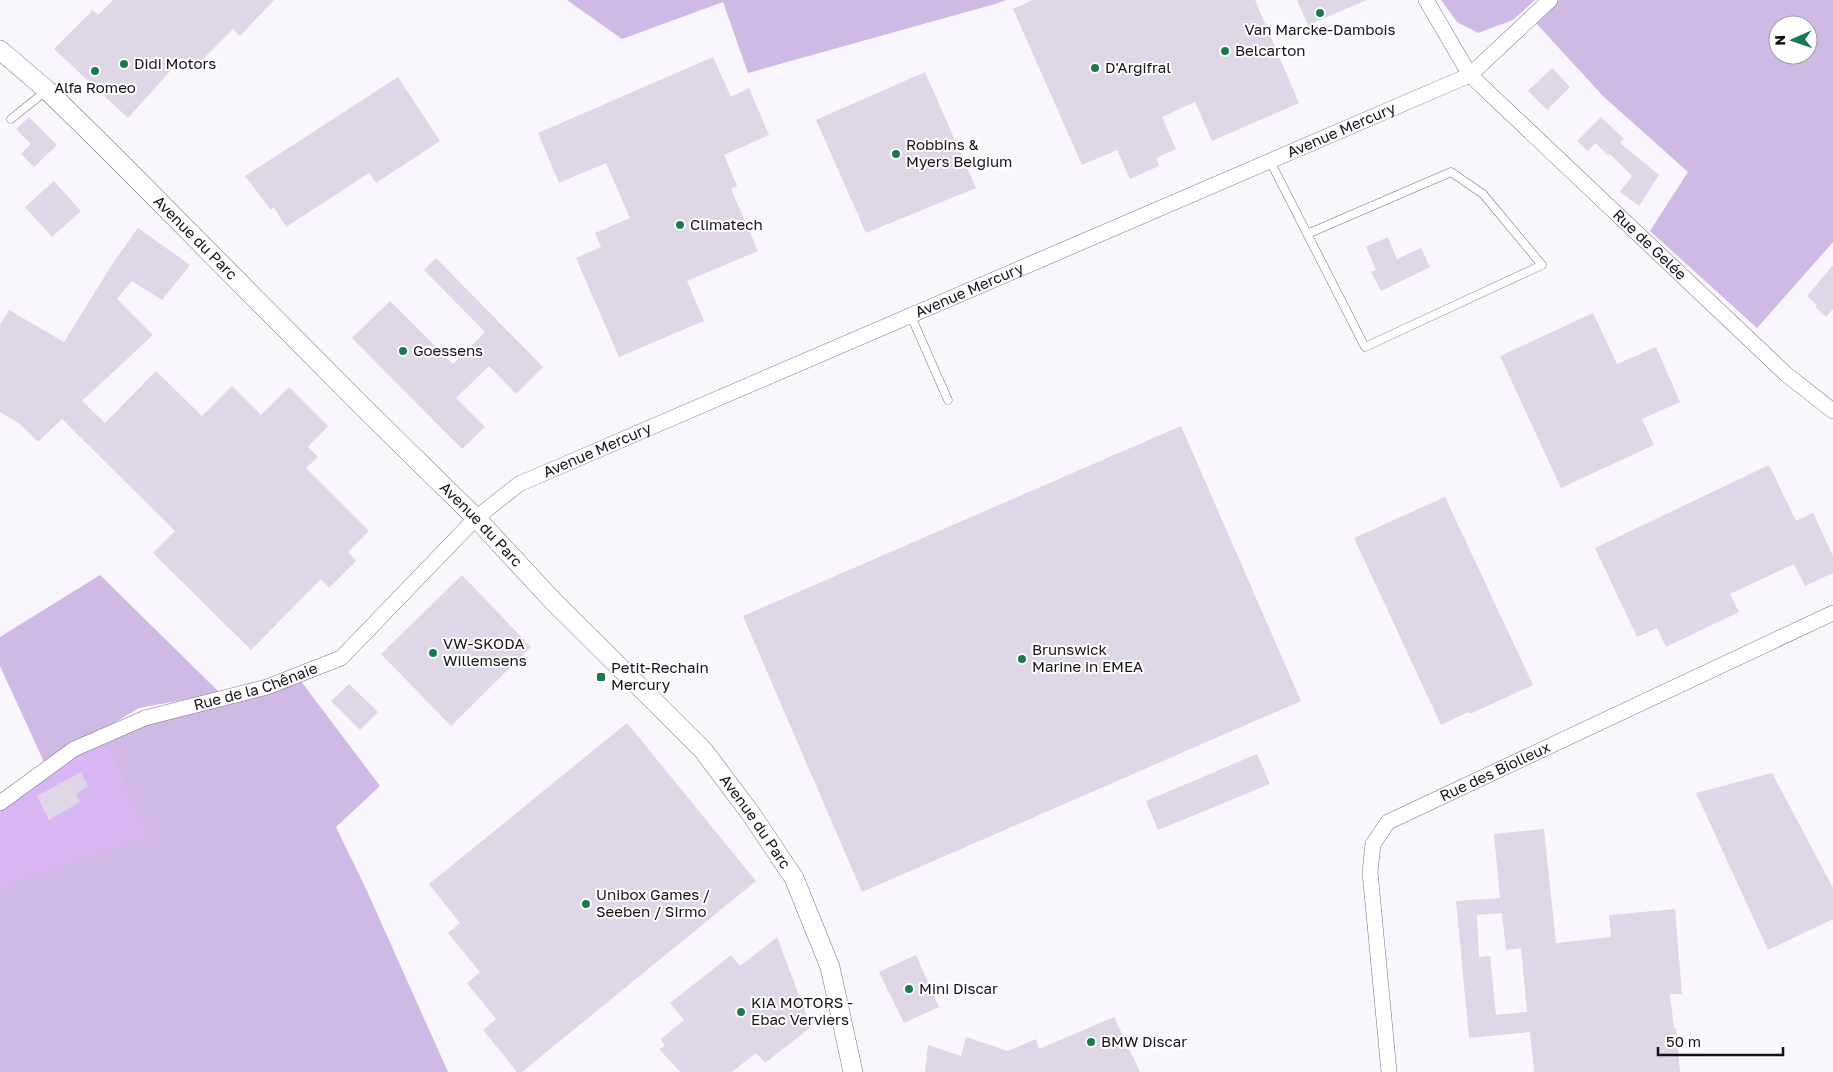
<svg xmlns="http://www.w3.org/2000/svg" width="1833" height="1072" font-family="'Golos Text',sans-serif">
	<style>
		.green { fill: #d0b9e4; fill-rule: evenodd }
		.forest { fill: #d7b6f3 }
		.building { fill: #dfd6e8; fill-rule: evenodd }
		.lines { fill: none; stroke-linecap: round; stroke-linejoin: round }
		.service-casing { stroke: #7a7282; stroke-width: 9 }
		.minor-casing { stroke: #7a7282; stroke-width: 16 }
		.tertiary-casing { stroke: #7a7282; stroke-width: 20 }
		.service { stroke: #fff; stroke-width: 8 }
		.minor { stroke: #fff; stroke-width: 15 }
		.tertiary { stroke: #fff; stroke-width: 19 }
		.poi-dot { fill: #1b794f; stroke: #fff; stroke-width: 2 }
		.labels { text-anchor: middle; stroke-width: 4; stroke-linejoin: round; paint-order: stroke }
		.poi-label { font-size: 15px; fill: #151118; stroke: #fff; text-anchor: start }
		.street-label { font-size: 15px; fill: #151118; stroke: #fff }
	</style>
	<rect width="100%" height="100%" fill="#faf6fe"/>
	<path class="green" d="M567,0H1006L995,4L748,73L723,2L622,39Z
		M1441,0H1535L1513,20L1478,33L1457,22Z
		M1559,0H1833V242L1757,328L1650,231L1688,172L1603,96L1535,22ZM1778,25H1808V55H1778Z
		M100,575L220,693L139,708L45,764L0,666V637Z
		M300,680L380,786L336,827L367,891L448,1072H0V888L6,885L104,739L164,711Z"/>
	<path class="forest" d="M104,739L150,836L0,888V807L57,762Z"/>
	<path class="building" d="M113,0H274L240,36L233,29L193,69L182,58L128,118L54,49L93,10L98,15Z
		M1033,0H1255L1299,103L1212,141L1195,102L1162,117L1176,149L1156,158L1159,166L1130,179L1117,150L1082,165L1013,9Z
		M1297,0H1367L1308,25Z
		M713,57L731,97L749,88L769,135L724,155L737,186L731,189L758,251L687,281L704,321L619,357L576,258L601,247L595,233L630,218L606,163L559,183L538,133Z
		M1552,68L1570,87L1547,110L1528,91Z
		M925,72L976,188L866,233L816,120Z
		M398,77L440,141L376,183L369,173L286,227L274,207L271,210L245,176Z
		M29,117L57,145L34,167L21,154L31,144L16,129Z
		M1601,117L1624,139L1620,143L1659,175L1639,206L1620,192L1632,176L1610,154L1608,155L1595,143L1588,151L1577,141Z
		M54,181L81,211L52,237L25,207Z
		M138,228L190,265L162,300L132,281L117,299L153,335L82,401L105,423L156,371L202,416L232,386L261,415L289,387L328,426L308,447L318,457L306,468L369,531L348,552L356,561L329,588L321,579L251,650L153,553L175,531L62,419L38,442L20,424L0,412V325L9,310L64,342L113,263Z
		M1388,237L1397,259L1421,248L1430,267L1381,291L1371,272L1376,270L1366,247Z
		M436,258L543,367L516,394L489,366L456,398L485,427L462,449L352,338L390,301L453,364L485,332L424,270Z
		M1833,265V309L1826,317L1815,307L1817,305L1807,296Z
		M1593,313L1617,364L1656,347L1680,402L1642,419L1654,445L1561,488L1500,356Z
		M1181,426L1301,701L862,892L743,616Z
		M1769,465L1796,521L1813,513L1833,556V573L1805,586L1794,564L1730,594L1739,612L1666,647L1657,628L1637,637L1595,548Z
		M1445,497L1533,685L1470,714L1468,712L1441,725L1354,538Z
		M462,575L531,647L451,726L381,654Z
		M349,684L378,712L360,730L331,701Z
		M627,723L756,881L522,1072H517L483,1030L496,1019L467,983L480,972L448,933L460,923L429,884Z
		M1257,754L1270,784L1158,830L1146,801Z
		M81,772L88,786L76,794L80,802L49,820L37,796Z
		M1772,773L1833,888V919L1768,950L1696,793Z
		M1544,829L1556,943L1611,937L1609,915L1675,909L1682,994H1670L1674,1028H1676L1680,1072H1534L1530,1032L1469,1038L1456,901L1500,898L1494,834ZM1502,913L1506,950L1521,948L1527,1012L1496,1015L1490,956L1479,957L1477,915Z
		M777,937L811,1027L765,1063L756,1053L732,1072H680L659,1049L665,1046L661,1039L684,1020L670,1003L731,955L740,966Z
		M916,955L939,1007L904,1023L879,972Z
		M1114,1017L1140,1072H925L928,1045L961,1056L966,1037L1008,1051L1036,1039L1039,1049Z"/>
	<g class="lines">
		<g class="service-casing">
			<path id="service" d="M11,119L47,90
				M1270,161L1365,347L1542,265L1483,194L1451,172L1307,234
				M910,314L948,400"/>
		</g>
		<g class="minor-casing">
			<g id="minor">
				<path id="s1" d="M1426,0L1470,75L1787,375L1833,411"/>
				<path id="s2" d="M0,803L74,749L145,718L267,687L341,658L476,518L519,484L1470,75L1550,0"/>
				<path id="s3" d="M1389,1072L1370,872L1373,844L1388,822L1833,613"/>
			</g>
		</g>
		<g class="tertiary-casing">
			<g id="tertiary">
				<path id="s4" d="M0,50L47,90L112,154L363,407L476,518L553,601L703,750L751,814L794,878L830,967L853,1072"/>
			</g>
		</g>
		<use href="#service" class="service"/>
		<use href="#minor" class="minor"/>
		<use href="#tertiary" class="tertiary"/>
	</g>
	<g class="poi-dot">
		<circle cx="1320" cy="13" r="5"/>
		<circle cx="1225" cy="51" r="5"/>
		<circle cx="124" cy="64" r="5"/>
		<circle cx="1095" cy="68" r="5"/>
		<circle cx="95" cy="71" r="5"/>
		<circle cx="896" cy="154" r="5"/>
		<circle cx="680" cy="225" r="5"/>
		<circle cx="403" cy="351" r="5"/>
		<circle cx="433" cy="653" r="5"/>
		<circle cx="1022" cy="659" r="5"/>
		<rect x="596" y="672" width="10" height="10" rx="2.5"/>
		<circle cx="586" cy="904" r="5"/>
		<circle cx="909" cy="989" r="5"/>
		<circle cx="741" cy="1012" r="5"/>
		<circle cx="1091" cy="1042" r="5"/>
	</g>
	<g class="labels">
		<g class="poi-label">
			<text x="1320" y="35" text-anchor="middle">Van Marcke-Dambois</text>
			<text x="1235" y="56">Belcarton</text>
			<text x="134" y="69">Didi Motors</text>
			<text x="1105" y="73">D'Argifral</text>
			<text x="95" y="93" text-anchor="middle">Alfa Romeo</text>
			<text x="906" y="150">Robbins &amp;<tspan x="906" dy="17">Myers Belgium</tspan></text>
			<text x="690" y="230">Climatech</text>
			<text x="413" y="356">Goessens</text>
			<text x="443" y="649">VW-SKODA<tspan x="443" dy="17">Willemsens</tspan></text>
			<text x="1032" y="655">Brunswick<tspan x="1032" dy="17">Marine in EMEA</tspan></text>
			<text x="611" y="673">Petit-Rechain<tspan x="611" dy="17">Mercury</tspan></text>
			<text x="596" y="900">Unibox Games /<tspan x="596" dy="17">Seeben / Sirmo</tspan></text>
			<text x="919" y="994">Mini Discar</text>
			<text x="751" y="1008">KIA MOTORS -<tspan x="751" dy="17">Ebac Verviers</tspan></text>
			<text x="1101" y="1047">BMW Discar</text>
		</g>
		<g class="street-label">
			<text dy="5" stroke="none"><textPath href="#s2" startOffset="1519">Avenue Mercury</textPath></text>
			<text dy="5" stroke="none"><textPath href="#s4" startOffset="271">Avenue du Parc</textPath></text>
			<text dy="5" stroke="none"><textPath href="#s1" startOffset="334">Rue de Gelée</textPath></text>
			<text dy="5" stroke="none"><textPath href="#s2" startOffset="1114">Avenue Mercury</textPath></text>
			<text dy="5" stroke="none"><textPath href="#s2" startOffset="709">Avenue Mercury</textPath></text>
			<text dy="5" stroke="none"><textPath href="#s4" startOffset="676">Avenue du Parc</textPath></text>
			<text dy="5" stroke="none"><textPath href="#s2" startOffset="284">Rue de la Chênaie</textPath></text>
			<text dy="5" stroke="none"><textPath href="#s3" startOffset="374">Rue des Biolleux</textPath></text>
			<text dy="5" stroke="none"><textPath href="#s4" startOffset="1081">Avenue du Parc</textPath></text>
		</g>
	</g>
	<g transform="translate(1793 40) rotate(268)"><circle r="24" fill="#ffffff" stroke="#a1a0a3"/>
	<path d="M0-4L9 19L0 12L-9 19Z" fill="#1b794f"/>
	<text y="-8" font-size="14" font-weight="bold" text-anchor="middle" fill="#151118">N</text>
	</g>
	<path d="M1658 1047v8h125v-8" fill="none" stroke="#151118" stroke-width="2.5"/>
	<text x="1666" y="1047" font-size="15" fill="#151118" stroke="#ffffff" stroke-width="4" paint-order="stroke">50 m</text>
</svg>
